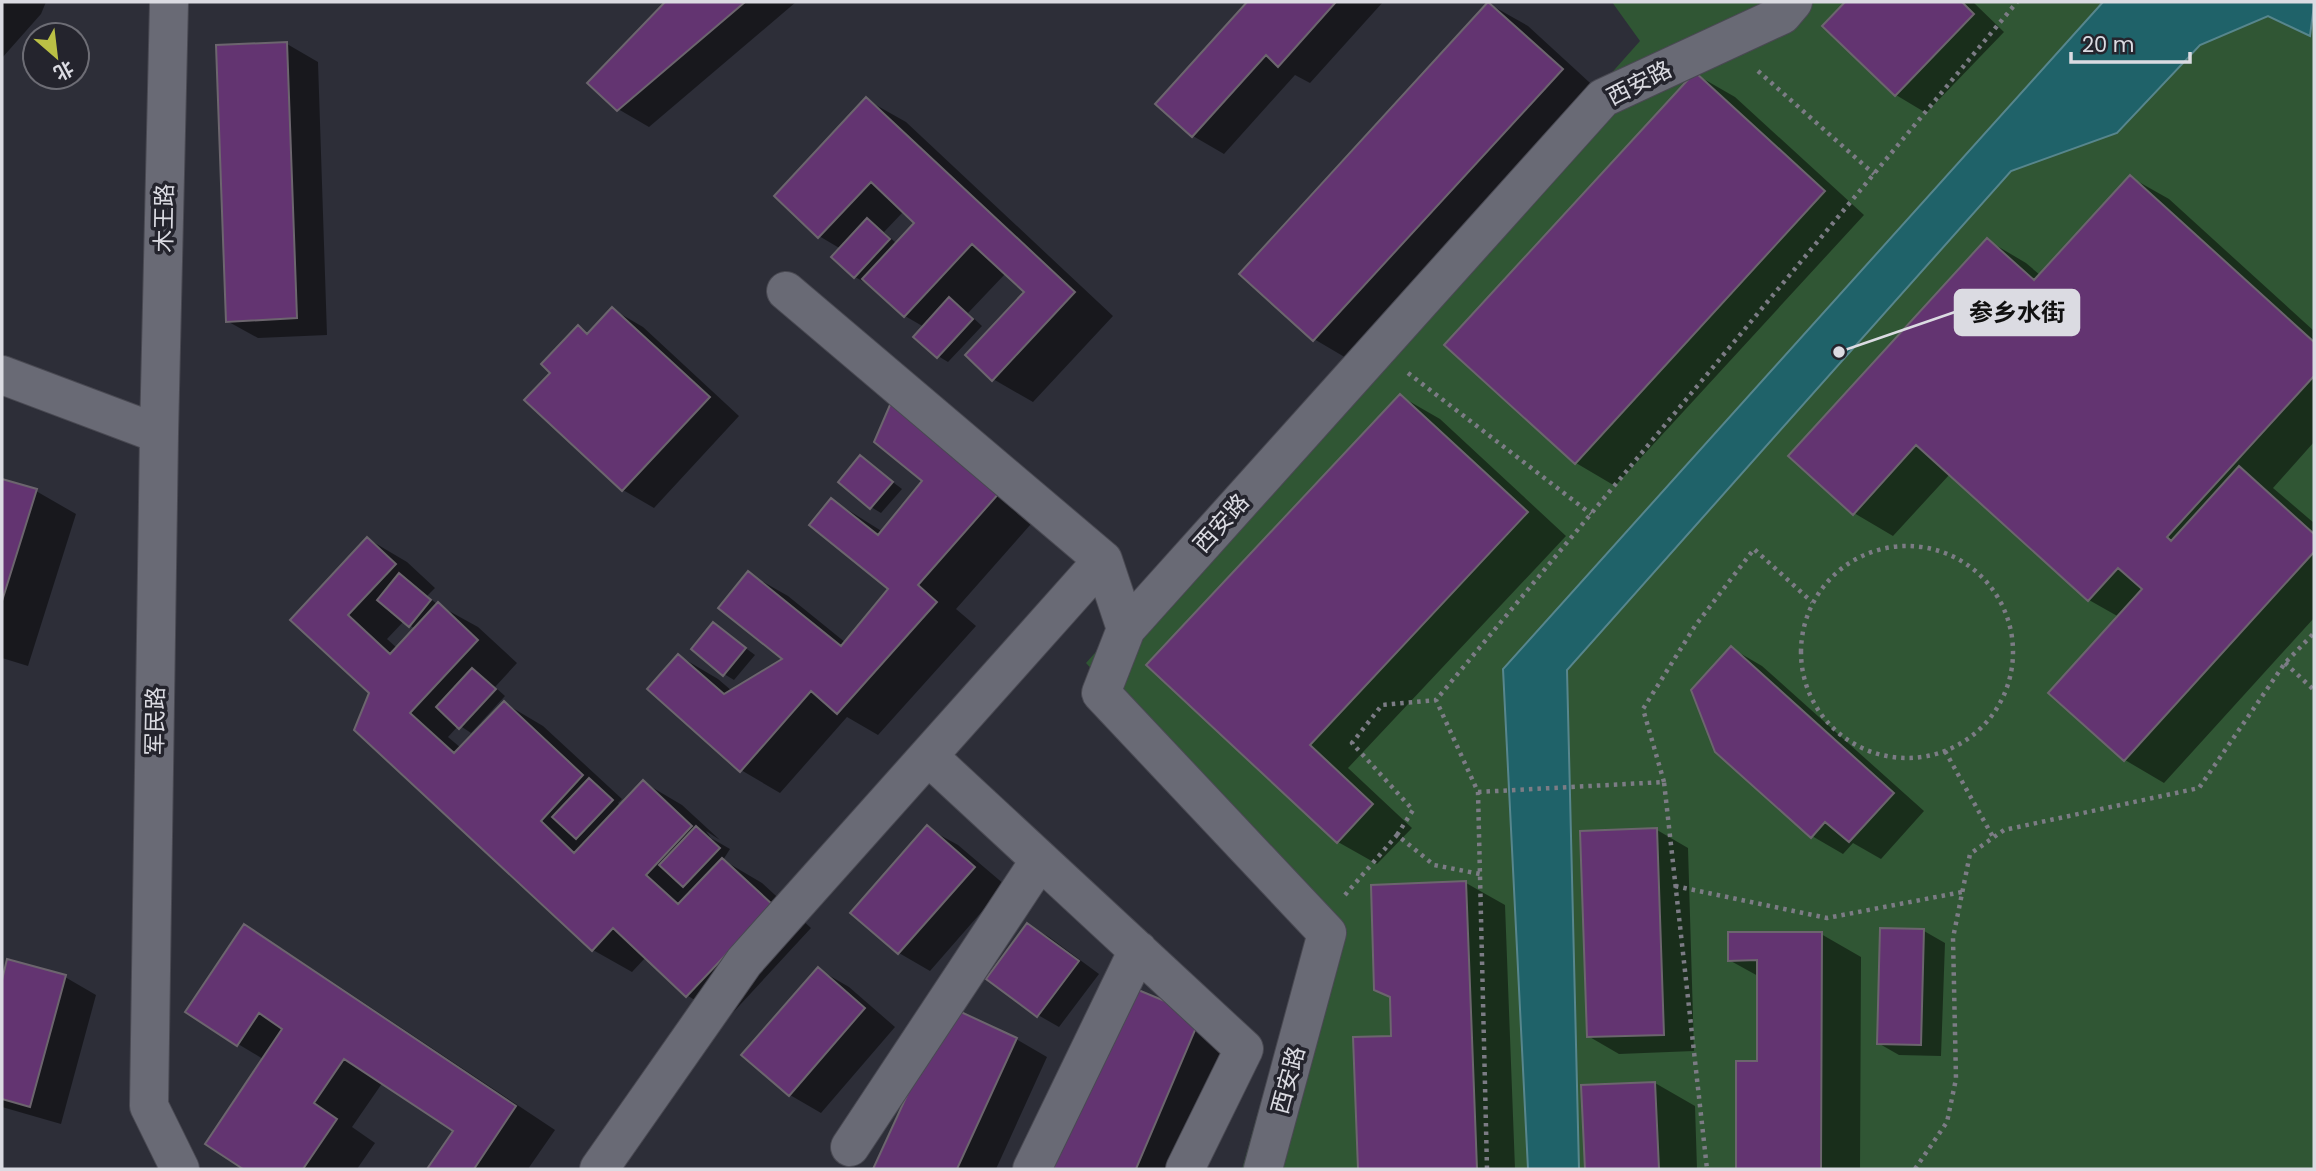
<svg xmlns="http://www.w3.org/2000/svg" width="2316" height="1171" font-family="Poppins,'Noto Sans SC',sans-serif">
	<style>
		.green { fill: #305634 }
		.water { fill: #1f6269; stroke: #57868d; stroke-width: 2 }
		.shadow { fill: #0007; fill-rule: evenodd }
		.building { fill: #633471; stroke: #6c656e; stroke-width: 2 }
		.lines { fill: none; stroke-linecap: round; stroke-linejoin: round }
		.minor-casing { stroke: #494952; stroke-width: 40 }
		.path { stroke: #7c7c85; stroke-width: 4.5; stroke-dasharray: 3.5 5; stroke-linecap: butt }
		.minor { stroke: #696a75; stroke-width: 38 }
		.labels { text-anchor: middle; stroke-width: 7; stroke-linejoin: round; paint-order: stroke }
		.street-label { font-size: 23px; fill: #dbdbe2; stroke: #24242d }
		.leader { fill: none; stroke: #dbdbe2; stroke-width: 2.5 }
		.callout-dot { fill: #dbdbe2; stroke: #24242d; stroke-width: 2.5 }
		.callout { fill: #dbdbe2; stroke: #dbdbe2; stroke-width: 2.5 }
		.callout-label { font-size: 24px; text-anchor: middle; font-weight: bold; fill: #111 }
	</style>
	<rect width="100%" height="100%" fill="#2d2e38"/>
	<path class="green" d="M1612,2H2314V1169H1242L1315,910L1086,663L1640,41Z"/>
	<path class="water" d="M2103,2H2314V5L2310,36L2268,16L2200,45L2117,133L2011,171L1567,670L1579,1169H1528L1503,669Z"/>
	<path class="shadow" d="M2,2H46L41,14L2,58Z
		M667,2H796L649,127L618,109L590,83Z
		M1249,2H1383L1310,83L1295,75L1224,154L1193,136L1157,104Z
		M1848,2H1973L2004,32L1926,113L1896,95L1824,26Z
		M1489,4L1528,26L1601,93L1353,362L1314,339Z
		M287,44L318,62L327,335L258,338L227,321Z
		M1695,74L1735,97L1864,215L1615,486L1576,463Z
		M867,100L906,122L1113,316L1033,402L993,379L1026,292L1006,273L968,313L982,326L948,362L938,356L924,327L905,316L867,281L866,283L855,277L833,257L841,249L819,236ZM904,211L917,223L897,244L884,232Z
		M2130,177L2169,199L2314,331V442L2273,488L2314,523V618L2164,783L2125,760L2119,617L2089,600L1950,474L1893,536L1854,513L1987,240L2026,263L2040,275Z
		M612,309L643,327L739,416L654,508L623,490L527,400L553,372L578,327L589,334Z
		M1400,396L1440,419L1566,536L1348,768L1412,828L1377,864L1338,842L1148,665Z
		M894,400L1038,516L956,609L976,626L878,735L847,717L780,793L741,770L679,656L718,679L732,691L785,660L749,574L788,596L846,643L890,588L832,500L883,532L925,481Z
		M861,458L902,489L881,513L871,507Z
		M2,480L36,491L76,514L28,666L2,658Z
		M368,539L407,562L435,588L427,596L438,605L478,627L517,663L495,687L505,696L471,733L459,725L448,737L461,748L504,703L543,726L622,799L618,803L621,806L643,782L682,805L720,840L706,831L711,838L730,849L723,860L762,883L811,928L727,1019L688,996L646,957L632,972L593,950L371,693L292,620ZM404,621L415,629L397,648L387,639Z
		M713,624L755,655L734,680L724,674Z
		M1731,648L1762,666L1924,811L1881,859L1853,843L1843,854L1812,836Z
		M927,828L958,845L1005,885L930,971L899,953L853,913Z
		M1657,830L1688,848L1694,1051L1619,1054L1588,1036Z
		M1466,883L1505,905L1515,1169H1359L1354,1039L1393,1038L1392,998L1376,989Z
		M1028,925L1049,937L1099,974L1059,1027L1038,1015Z
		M244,927L283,949L555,1130L528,1169H429L455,1130L383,1082L352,1127L375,1143L357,1169H246L207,1143L263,1059L238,1044Z
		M1924,931L1945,943L1941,1056L1899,1055L1878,1043Z
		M1821,934L1861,957L1860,1169H1737L1738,1063H1758V976L1729,960Z
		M9,961L65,977L96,995L61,1124L2,1107V986Z
		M818,969L849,987L895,1027L821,1113L790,1095L743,1055Z
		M1132,989L1240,1041L1185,1169H1055Z
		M949,1009L1016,1039L1047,1057L996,1169H875Z
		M1655,1083L1695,1106L1697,1169H1587L1583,1087Z"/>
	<path class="building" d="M665,2H745L617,111L587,83Z
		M1247,2H1336L1278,67L1266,55L1192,137L1155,104Z
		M1488,2L1563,69L1313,341L1239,274Z
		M1845,2H1962L1974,14L1895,96L1822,26Z
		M287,42L297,318L226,322L216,45Z
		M1695,72L1825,191L1575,464L1444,345Z
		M866,97L1075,292L992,381L965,355L1024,292L972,244L904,317L862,279L914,223L871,182L818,238L774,196Z
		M2130,175L2314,342V376L2167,537L2171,541L2239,466L2314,534V552L2124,761L2048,693L2142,589L2118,568L2088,601L1916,445L1853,515L1788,456L1987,238L2034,280Z
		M867,218L890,239L854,278L831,257Z
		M949,297L973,319L937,358L913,337Z
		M612,307L710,397L622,491L524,400L550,373L541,364L578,325L587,334Z
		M1400,394L1528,512L1310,745L1373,804L1337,843L1146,665Z
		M893,398L1000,492L918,585L937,602L837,714L811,691L740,772L647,689L678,654L724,694L782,659L718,608L748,571L841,646L888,589L809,525L831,498L878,535L922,481L874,442Z
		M860,455L893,482L870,509L838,482Z
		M2,479L37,489L2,601Z
		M367,537L396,564L348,615L390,654L438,602L478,640L410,713L454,753L504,701L583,775L541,821L574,853L643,780L692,826L646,875L678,904L722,858L773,905L686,997L613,928L592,951L354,730L369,693L290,620Z
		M399,573L431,600L409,627L377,600Z
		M713,622L746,648L723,676L691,649Z
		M1731,646L1894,793L1849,842L1825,822L1811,838L1715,752L1691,690Z
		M472,668L496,689L459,729L436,707Z
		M589,778L613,800L576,839L552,817Z
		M927,825L975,867L898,954L850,913Z
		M696,826L720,848L683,887L659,865Z
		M1657,828L1664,1035L1587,1037L1580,831Z
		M1466,881L1477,1169H1358L1353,1037L1391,1036L1390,997L1374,990L1371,885Z
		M1027,923L1079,961L1037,1017L986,979Z
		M244,924L516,1106L474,1169H427L453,1131L344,1059L314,1103L337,1119L303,1169H243L205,1144L282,1029L259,1013L237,1046L185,1012Z
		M1880,928L1924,929L1921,1045L1877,1044Z
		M1728,932H1822L1821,1169H1736V1061H1757V960L1728,961Z
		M7,959L66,975L30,1107L2,1099V980Z
		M818,967L865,1008L789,1096L741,1055Z
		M1131,987L1201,1016L1136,1169H1053Z
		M948,1006L1017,1038L957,1169H873Z
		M1655,1082L1659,1169H1585L1581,1085Z"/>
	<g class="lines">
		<g class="minor-casing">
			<path id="minor" d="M169,2L159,434L149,1106L180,1169
				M786,291L1103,560L1126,629
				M2,375L159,434
				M928,756L1244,1049L1185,1169
				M850,1147L1040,860
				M599,1169L744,962L1103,560
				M1032,1169L1138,950
				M1263,1169L1327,933L1101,693L1126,629L1603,98L1782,15L1793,2"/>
		</g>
		<path class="path" d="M1758,71L1874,174
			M1408,373L1591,514
			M1801 652a106 106 0 1 1 212 0a106 106 0 1 1-212 0Z
			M2285,663L2314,690
			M1945,751L1993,837
			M1664,782L1643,709L1695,626L1754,549L1812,602
			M1478,792L1664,782L1707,1169
			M1397,835L1413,810L1352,743L1382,705L1436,700
			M1675,886L1827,918L1962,892
			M1345,895L1397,835L1434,865L1480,874
			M1487,1169L1478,792L1436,700L2017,2
			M1915,1169L1947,1122L1956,1079L1953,938L1970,854L2004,830L2199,788L2285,663L2314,633"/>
		<use href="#minor" class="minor"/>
	</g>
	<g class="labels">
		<g class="street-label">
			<text transform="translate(1639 83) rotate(-27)" y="8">西安路</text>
			<text transform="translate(164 218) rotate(-89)" y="8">木王路</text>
			<text transform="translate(1221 523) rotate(-48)" y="8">西安路</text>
			<text transform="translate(155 721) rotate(-89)" y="8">军民路</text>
			<text transform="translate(1288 1080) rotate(-75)" y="8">西安路</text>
		</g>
	</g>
	<path class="leader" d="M1839 352L1955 312"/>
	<circle class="callout-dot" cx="1839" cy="352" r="7"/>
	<rect class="callout" x="1955" y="290" width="124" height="45" rx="7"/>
	<g class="callout-label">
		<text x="2017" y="321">参乡水街</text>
	</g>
	<rect width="2316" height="1171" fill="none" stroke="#dbdbe2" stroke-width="7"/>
	<g transform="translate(56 56) rotate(152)"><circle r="33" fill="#24242d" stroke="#6d6d75" stroke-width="2"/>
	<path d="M0-5L12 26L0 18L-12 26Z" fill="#bbc045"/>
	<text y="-10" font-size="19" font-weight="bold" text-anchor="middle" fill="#dbdbe2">北</text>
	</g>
	<path d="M2071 52v10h119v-10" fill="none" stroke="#dbdbe2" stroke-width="3.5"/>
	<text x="2082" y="52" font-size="21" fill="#dbdbe2" stroke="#24242d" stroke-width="5" paint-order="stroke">20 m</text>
</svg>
